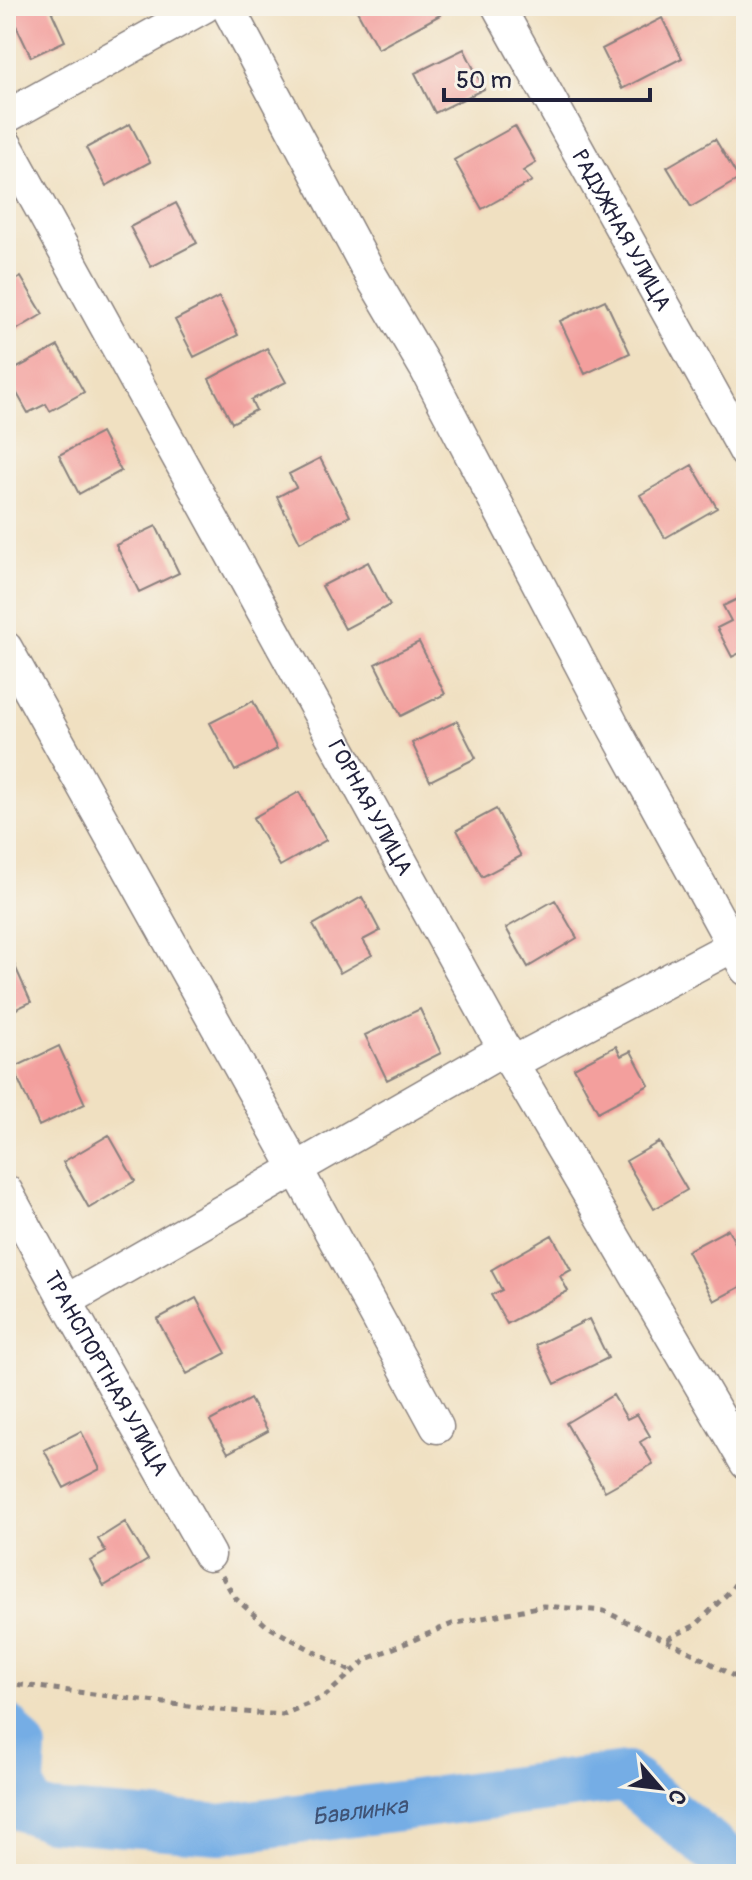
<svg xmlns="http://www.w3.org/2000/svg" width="752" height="1880" font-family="Pangolin,sans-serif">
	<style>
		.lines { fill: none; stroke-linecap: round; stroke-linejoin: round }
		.river { stroke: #75ade5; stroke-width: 50 }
		.building { fill: #f39f9d }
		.minor-casing { stroke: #89817e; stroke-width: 35 }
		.path { stroke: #89817e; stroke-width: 5; stroke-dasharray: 6 6; stroke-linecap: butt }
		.minor { stroke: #fff; stroke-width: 32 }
		.labels { text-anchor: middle; stroke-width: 6; stroke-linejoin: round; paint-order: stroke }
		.street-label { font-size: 22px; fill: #22223b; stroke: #f7f3e8 }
		.water-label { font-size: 24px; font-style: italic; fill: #3f5376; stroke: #f7f3e8 }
	</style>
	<rect width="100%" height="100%" fill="#f7f3e8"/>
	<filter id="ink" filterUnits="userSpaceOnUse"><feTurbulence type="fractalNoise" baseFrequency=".0125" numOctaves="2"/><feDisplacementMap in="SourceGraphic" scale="16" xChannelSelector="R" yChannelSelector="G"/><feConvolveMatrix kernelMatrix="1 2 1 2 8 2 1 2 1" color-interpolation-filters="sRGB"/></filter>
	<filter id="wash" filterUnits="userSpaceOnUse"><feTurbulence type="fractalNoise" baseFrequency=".006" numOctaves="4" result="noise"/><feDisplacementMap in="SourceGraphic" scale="32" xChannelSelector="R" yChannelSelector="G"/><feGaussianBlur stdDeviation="1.8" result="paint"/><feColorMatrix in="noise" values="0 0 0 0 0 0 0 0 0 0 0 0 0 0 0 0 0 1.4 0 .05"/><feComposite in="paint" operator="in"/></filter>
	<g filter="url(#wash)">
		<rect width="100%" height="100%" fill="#f0e0c1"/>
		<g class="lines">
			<path class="river" id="s1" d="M6,1729L22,1749L20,1782L26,1808L49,1816L220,1829L625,1777L745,1874"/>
		</g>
		<g id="blocks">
			<path class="building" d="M24,6H49L65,41L31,57L10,13Z
				M361,6H435L440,15L378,49L356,9Z
				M662,18L682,58L622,89L602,49Z
				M464,49L484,89L435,113L415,73Z
				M130,124L150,162L106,186L86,148Z
				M515,126L536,163L523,171L532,181L482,209L454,160Z
				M715,139L739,179L691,207L667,167Z
				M176,203L197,243L151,267L130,227Z
				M6,277L10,283L21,277L43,314L6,336Z
				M219,297L238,335L194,357L175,320Z
				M605,300L630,353L585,374L560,321Z
				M58,346L84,392L50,411L46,404L28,413L6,374Z
				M267,348L286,382L251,400L256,410L232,423L209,379Z
				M101,433L121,471L79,494L59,455Z
				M320,458L350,516L300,542L277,497L296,487L289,474Z
				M692,465L717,508L665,538L640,495Z
				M156,526L179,573L139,592L116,545Z
				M368,562L390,605L345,629L322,586Z
				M746,595V650L732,657L717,628L731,621L723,606Z
				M419,642L445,694L401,716L375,664Z
				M253,701L277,749L235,771L210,723Z
				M457,721L476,758L430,781L412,743Z
				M299,792L326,840L280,866L253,818Z
				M496,809L521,856L482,877L457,830Z
				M362,897L380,931L363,940L372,955L340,973L313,925Z
				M555,900L577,938L528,967L506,928Z
				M10,955L31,1002L6,1014V956Z
				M420,1009L441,1053L387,1080L365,1035Z
				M59,1046L85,1104L39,1126L13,1068Z
				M616,1046L621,1056L631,1051L649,1085L598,1112L574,1068Z
				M109,1135L135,1181L89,1208L63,1162Z
				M659,1142L687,1190L654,1209L626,1161Z
				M728,1229L746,1264V1284L714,1301L687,1251Z
				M552,1235L571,1270L560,1276L568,1291L507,1324L491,1295L502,1290L491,1270Z
				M196,1298L226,1353L187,1374L157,1319Z
				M589,1319L608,1358L555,1384L536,1345Z
				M613,1395L627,1419L637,1414L650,1436L640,1442L653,1464L605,1491L566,1423Z
				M250,1399L268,1431L228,1453L210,1421Z
				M81,1431L100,1469L64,1488L44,1450Z
				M125,1522L148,1560L104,1586L90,1561L106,1552L98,1539Z"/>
		</g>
	</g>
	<g filter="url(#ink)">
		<use href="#blocks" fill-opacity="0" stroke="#89817e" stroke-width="2"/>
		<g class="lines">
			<g class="minor-casing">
				<g id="minor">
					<path d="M227,6L370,274L425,367L613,726L746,969"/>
					<path id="s2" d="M498,6L746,453"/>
					<path d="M6,117L205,6"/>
					<path id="s3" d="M6,145L512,1063L746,1463"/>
					<path d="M6,648L296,1168L437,1427"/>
					<path d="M512,1063L746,939"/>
					<path id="s4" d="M6,1191L66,1301L209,1555"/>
					<path d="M66,1301L505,1049"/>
				</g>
			</g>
			<path class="path" d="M222,1576L235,1598L267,1626L352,1672
				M667,1639L696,1625L731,1590L746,1568
				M6,1683L220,1710L282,1715L324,1697L367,1659L452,1624L543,1606L604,1611L692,1653L746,1683"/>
			<use href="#minor" class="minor"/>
		</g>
	</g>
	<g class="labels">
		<g class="street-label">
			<text dy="8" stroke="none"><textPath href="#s2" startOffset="256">РАДУЖНАЯ УЛИЦА</textPath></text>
			<text dy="8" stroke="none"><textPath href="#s3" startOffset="756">ГОРНАЯ УЛИЦА</textPath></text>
			<text dy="8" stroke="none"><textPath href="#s4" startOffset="208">ТРАНСПОРТНАЯ УЛИЦА</textPath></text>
		</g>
		<g class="water-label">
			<text dy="8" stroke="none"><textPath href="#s1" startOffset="422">Бавлинка</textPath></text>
		</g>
	</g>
	<rect width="752" height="1880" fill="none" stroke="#f7f3e8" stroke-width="32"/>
	<g transform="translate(660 1788) rotate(118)" stroke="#f7f3e8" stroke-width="6" paint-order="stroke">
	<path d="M0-6L14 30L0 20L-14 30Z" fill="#22223b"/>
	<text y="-12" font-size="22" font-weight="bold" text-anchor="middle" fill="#22223b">С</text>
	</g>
	<path d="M444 88v12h206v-12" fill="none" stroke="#22223b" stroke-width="4"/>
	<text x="456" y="88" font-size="24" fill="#22223b" stroke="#f7f3e8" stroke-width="6" paint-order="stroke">50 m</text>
</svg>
